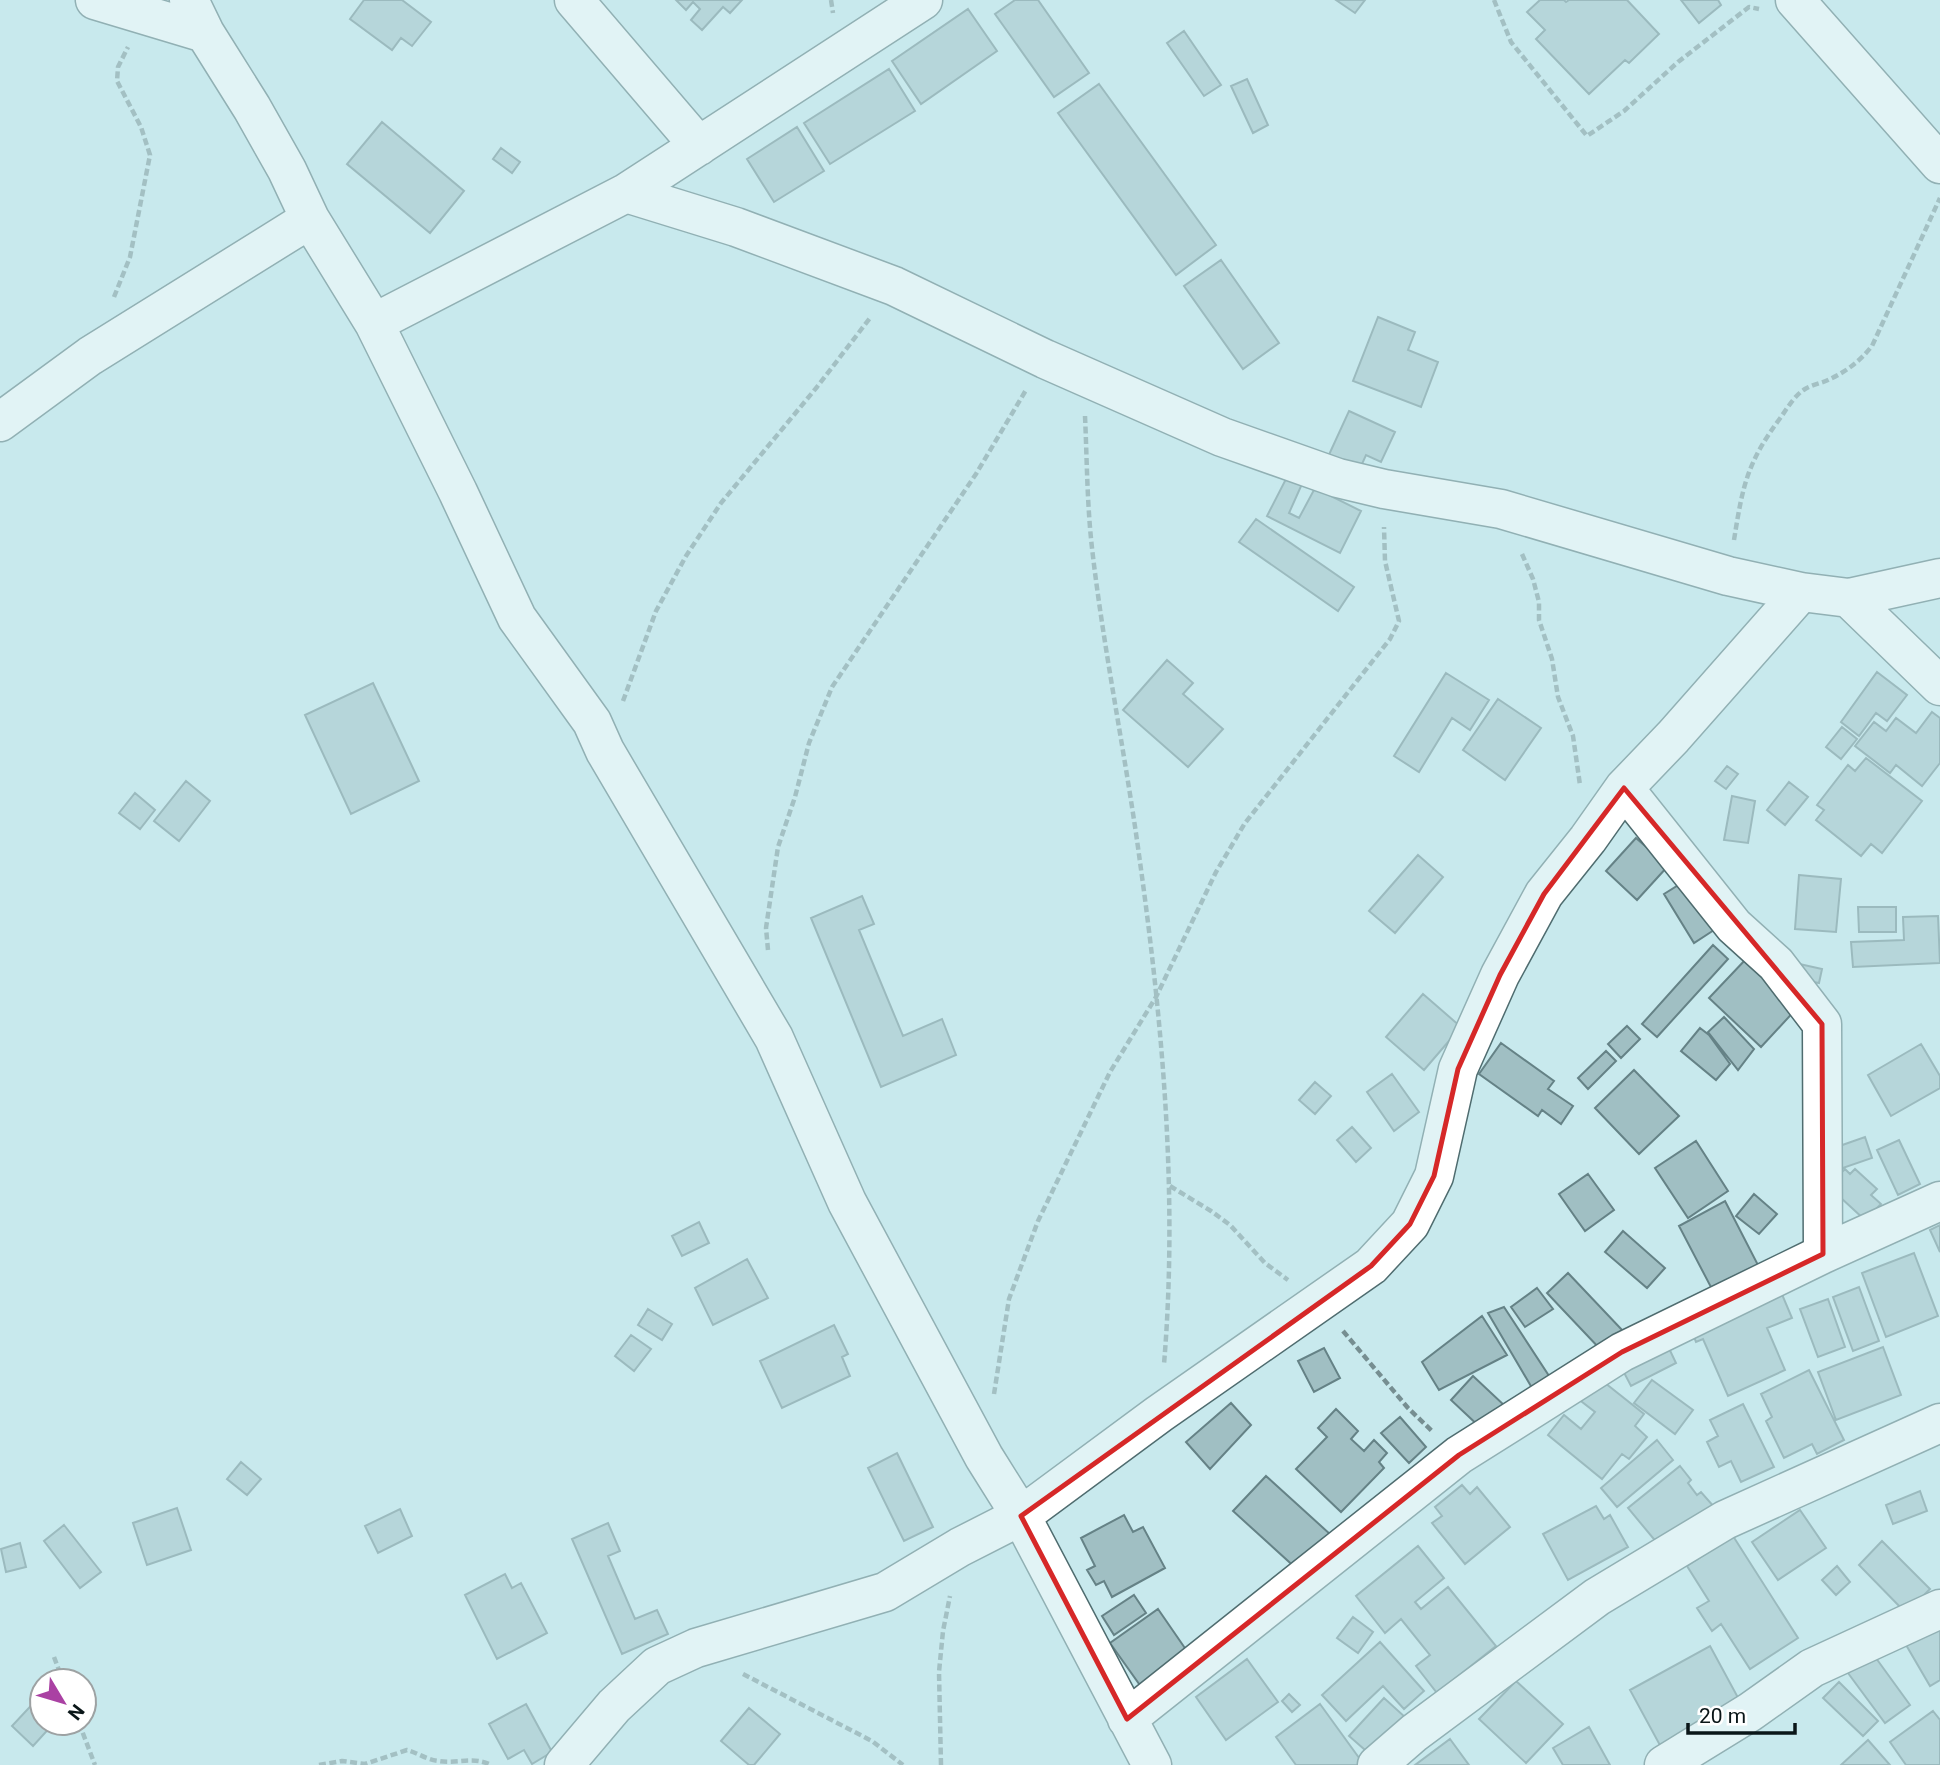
<svg xmlns="http://www.w3.org/2000/svg" width="1940" height="1765" font-family="Roboto,sans-serif">
	<style>
		.building { fill: #a0bfc3; stroke: #658286; stroke-width: 2 }
		.lines { fill: none; stroke-linecap: round; stroke-linejoin: round }
		.minor-casing { stroke: #4f6c6f; stroke-width: 41 }
		.path { stroke: #768e91; stroke-width: 4.5; stroke-dasharray: 7 3.5; stroke-linecap: butt }
		.minor { stroke: #fff; stroke-width: 38 }
		.marked { fill: none; stroke: #d62828; stroke-width: 5; stroke-linejoin: round }
	</style>
	<rect width="100%" height="100%" fill="#c8e9ed"/>
	<path class="building" d="M364,0H402L431,22L412,46L401,38L392,50L350,19Z
		M676,0H742L730,13L723,7L702,30L691,20L700,9L693,2L686,10Z
		M1015,0H1038L1089,73L1054,97L995,14Z
		M1336,0H1365L1355,13Z
		M1540,0H1564L1566,2L1569,0H1627L1659,34L1629,63L1625,60L1589,94L1536,39L1545,30L1527,12Z
		M1681,0H1718L1721,5L1699,23Z
		M968,9L997,51L921,104L892,61Z
		M1184,31L1221,85L1204,96L1167,43Z
		M889,69L915,111L830,164L804,123Z
		M1247,79L1268,125L1253,133L1231,86Z
		M1099,84L1216,245L1176,275L1058,113Z
		M382,122L464,191L430,233L347,164Z
		M797,127L824,171L774,202L747,159Z
		M501,148L520,162L512,173L493,159Z
		M1221,260L1279,343L1243,369L1184,286Z
		M1378,317L1415,332L1408,350L1438,362L1421,407L1353,381Z
		M1349,411L1395,432L1381,462L1366,455L1358,473L1327,459Z
		M1287,477L1302,484L1289,513L1299,518L1315,488L1361,511L1340,553L1267,516Z
		M1256,519L1354,587L1338,611L1239,542Z
		M1167,660L1193,683L1183,694L1223,729L1188,767L1123,710Z
		M1877,672L1907,695L1887,721L1876,713L1859,736L1841,722Z
		M1446,673L1489,700L1470,730L1452,718L1419,772L1394,756Z
		M373,683L419,781L351,814L305,715Z
		M1498,699L1541,728L1505,780L1463,750Z
		M1932,712L1940,718V763L1922,786L1896,765L1890,773L1855,746L1874,722L1886,731L1896,718L1916,733Z
		M1842,727L1857,739L1841,759L1826,747Z
		M1866,758L1922,801L1882,853L1871,844L1861,856L1816,820L1824,810L1817,805L1848,765L1855,771Z
		M1727,766L1738,774L1726,789L1715,781Z
		M186,781L210,801L179,841L154,821Z
		M1789,782L1808,797L1785,825L1767,810Z
		M135,793L155,810L140,829L119,813Z
		M1732,796L1755,801L1748,843L1724,840Z
		M1636,838L1668,866L1637,900L1606,871Z
		M1418,855L1443,877L1395,933L1369,911Z
		M1799,875L1841,879L1836,932L1795,929Z
		M1685,881L1714,930L1694,943L1664,894Z
		M862,896L874,924L859,930L903,1036L942,1019L956,1055L881,1087L811,918Z
		M1858,907H1896V932H1859Z
		M1938,916L1940,963L1853,967L1851,942L1904,940L1903,917Z
		M1713,945L1728,959L1657,1037L1642,1024Z
		M1747,958L1799,1006L1761,1047L1709,998Z
		M1795,963L1822,969L1819,983L1792,978Z
		M1423,994L1461,1027L1424,1070L1386,1037Z
		M1724,1017L1754,1049L1738,1070L1708,1032Z
		M1627,1026L1640,1039L1621,1058L1608,1044Z
		M1700,1028L1709,1035L1730,1064L1716,1080L1681,1051Z
		M1501,1043L1554,1081L1548,1089L1573,1106L1561,1124L1542,1110L1538,1116L1479,1074Z
		M1921,1044L1940,1076V1088L1891,1116L1868,1075Z
		M1606,1051L1616,1061L1588,1089L1578,1078Z
		M1634,1070L1679,1116L1639,1154L1595,1108Z
		M1392,1074L1419,1112L1394,1131L1367,1092Z
		M1315,1082L1331,1096L1315,1114L1299,1100Z
		M1352,1127L1371,1148L1356,1162L1337,1140Z
		M1865,1137L1872,1158L1837,1170L1831,1149Z
		M1899,1140L1920,1184L1898,1195L1877,1150Z
		M1696,1141L1728,1191L1688,1218L1655,1168Z
		M1845,1169L1850,1174L1855,1169L1877,1189L1871,1195L1881,1204L1865,1220L1828,1186Z
		M1588,1174L1614,1210L1585,1231L1559,1194Z
		M1754,1194L1777,1214L1759,1234L1736,1216Z
		M1725,1201L1759,1267L1713,1291L1679,1226Z
		M699,1222L709,1243L682,1256L672,1236Z
		M1940,1225V1252L1930,1230Z
		M1623,1231L1665,1268L1647,1288L1605,1252Z
		M1914,1253L1938,1316L1886,1337L1862,1273Z
		M747,1259L768,1298L713,1325L695,1288Z
		M1568,1273L1623,1331L1602,1351L1547,1293Z
		M1778,1285L1792,1318L1767,1328L1785,1370L1728,1396L1703,1339L1696,1342L1692,1332Z
		M1859,1287L1879,1341L1853,1351L1833,1297Z
		M1537,1288L1553,1309L1525,1327L1511,1307Z
		M1828,1299L1845,1347L1818,1357L1800,1309Z
		M1504,1307L1553,1382L1535,1393L1488,1313Z
		M648,1309L672,1324L662,1340L638,1325Z
		M1482,1316L1507,1355L1439,1390L1422,1362Z
		M834,1325L848,1354L842,1357L850,1376L782,1408L760,1361Z
		M631,1335L651,1349L634,1371L615,1356Z
		M1665,1340L1676,1363L1631,1386L1619,1363Z
		M1883,1347L1901,1395L1836,1420L1818,1372Z
		M1324,1348L1340,1378L1314,1392L1298,1361Z
		M1809,1370L1844,1440L1817,1454L1812,1444L1784,1458L1766,1421L1772,1417L1761,1394Z
		M1595,1375L1644,1414L1635,1426L1647,1437L1629,1459L1622,1454L1602,1479L1548,1435L1564,1415L1581,1429L1595,1412L1577,1398Z
		M1473,1376L1505,1406L1483,1430L1451,1400Z
		M1652,1380L1693,1410L1675,1434L1634,1403Z
		M1231,1403L1251,1425L1210,1469L1186,1442Z
		M1743,1404L1774,1467L1741,1482L1731,1461L1719,1467L1707,1442L1718,1436L1710,1420Z
		M1336,1409L1358,1431L1351,1439L1364,1451L1374,1440L1387,1453L1379,1462L1384,1468L1341,1512L1296,1469L1327,1437L1318,1428Z
		M1400,1417L1426,1447L1409,1463L1381,1433Z
		M1657,1440L1673,1460L1617,1507L1601,1488Z
		M897,1453L933,1527L904,1541L868,1468Z
		M241,1462L261,1479L247,1495L227,1479Z
		M1680,1466L1691,1480L1688,1483L1697,1495L1701,1492L1715,1508L1663,1550L1628,1508Z
		M1266,1476L1331,1535L1298,1570L1233,1511Z
		M1462,1485L1470,1494L1477,1487L1510,1527L1465,1564L1432,1523L1442,1516L1435,1507Z
		M1920,1491L1927,1511L1893,1524L1886,1505Z
		M1596,1506L1604,1519L1610,1515L1628,1547L1568,1580L1543,1534Z
		M177,1508L191,1550L147,1565L133,1523Z
		M400,1509L412,1536L378,1553L365,1526Z
		M1800,1510L1826,1548L1778,1580L1752,1542Z
		M1124,1515L1133,1532L1143,1527L1165,1568L1112,1597L1104,1581L1096,1585L1087,1570L1095,1566L1081,1538Z
		M608,1523L620,1551L608,1556L635,1619L657,1610L668,1634L622,1654L572,1539Z
		M64,1525L101,1572L80,1588L44,1541Z
		M1733,1536L1798,1638L1750,1669L1721,1624L1712,1631L1697,1608L1709,1601L1687,1566Z
		M1882,1541L1930,1589L1906,1613L1859,1565Z
		M20,1543L26,1567L6,1572L1,1549Z
		M1418,1546L1444,1578L1415,1602L1421,1609L1448,1587L1496,1646L1437,1693L1416,1666L1430,1655L1401,1619L1385,1633L1356,1596Z
		M1837,1566L1850,1582L1836,1595L1822,1580Z
		M505,1574L512,1588L521,1583L547,1633L497,1659L465,1595Z
		M1134,1595L1146,1613L1114,1635L1102,1616Z
		M1158,1609L1189,1654L1142,1688L1110,1643Z
		M1940,1615V1680L1930,1686L1902,1638Z
		M1353,1617L1373,1632L1358,1653L1337,1638Z
		M1380,1642L1424,1691L1404,1709L1383,1686L1346,1721L1322,1695Z
		M1710,1646L1742,1705L1662,1749L1630,1690Z
		M1873,1654L1910,1705L1885,1723L1848,1673Z
		M1247,1659L1278,1702L1226,1740L1196,1697Z
		M1516,1681L1563,1724L1526,1763L1479,1719Z
		M1839,1682L1878,1721L1863,1736L1823,1698Z
		M1289,1694L1300,1705L1292,1712L1282,1701Z
		M41,1695L42,1723H54L33,1746L12,1726Z
		M1384,1698L1406,1718L1372,1756L1349,1736Z
		M526,1704L552,1752L532,1764L524,1750L508,1759L489,1724Z
		M1320,1704L1362,1762L1358,1765H1296L1276,1737Z
		M749,1708L780,1734L754,1765H749L721,1741Z
		M1933,1711L1940,1720V1765H1906L1890,1742Z
		M1589,1727L1610,1765H1563L1553,1748Z
		M1450,1739L1469,1765H1415Z
		M1868,1740L1890,1765H1841Z"/>
	<g class="lines">
		<g class="minor-casing">
			<path id="minor" d="M95,0L205,33
				M189,0L205,33L252,108L287,170L310,219L374,323L458,492L517,618L592,722L605,751L774,1038L847,1202L984,1457L1021,1516L1152,1765
				M574,0L699,146
				M1795,0L1940,164
				M626,193L736,227L894,286L1045,359L1222,437L1338,478L1384,489L1501,509L1728,576L1801,592L1849,598L1940,578
				M374,323L626,193L923,0
				M0,422L90,356L310,219
				M1849,598L1940,686
				M1624,788L1734,926L1776,964L1822,1024L1823,1254
				M1127,1719L1459,1455L1622,1352L1823,1254L1940,1201
				M564,1765L614,1706L657,1666L696,1648L885,1592L960,1547L1021,1516L1159,1414L1371,1266L1410,1224L1434,1176L1458,1069L1500,975L1544,894L1588,839L1624,788L1673,737L1801,592
				M1377,1765L1414,1733L1597,1597L1725,1520L1940,1423
				M1664,1765L1750,1712L1812,1668L1940,1609"/>
		</g>
		<path class="path" d="M831,0L833,13
			M1494,0L1511,42L1587,136L1624,111L1678,62L1749,7L1759,9
			M114,297L130,257L150,155L141,127L117,81L118,67L128,47
			M1085,416C1087,460 1087,504 1092,548C1104,653 1126,757 1140,862C1163,1028 1178,1197 1164,1364
			M1734,540C1743,484 1747,463 1781,417C1788,407 1795,395 1805,389C1813,384 1823,383 1830,379C1847,371 1860,361 1872,346L1940,198
			M1522,554L1533,579L1539,602V620L1552,659L1558,697L1573,736L1580,785
			M623,701L656,611L686,556L721,503L817,387L870,318
			M768,950L766,928L778,847L795,797L809,743L832,687L976,474L1026,390
			M1170,1186L1211,1211L1230,1225L1265,1263L1288,1280
			M1343,1331L1408,1408L1432,1431
			M994,1394L1009,1299L1038,1221L1110,1072L1156,997L1216,872L1245,823L1390,639L1399,621L1385,561L1384,527
			M54,1657L63,1681
			M743,1674L872,1741L903,1765
			M79,1723L95,1765
			M319,1765L342,1761L365,1764L407,1750C418,1753 427,1760 439,1761C458,1764 473,1756 491,1765
			M941,1765L939,1672L943,1631L950,1596"/>
		<use href="#minor" class="minor"/>
	</g>
	<path d="M0 0H1940V1765H0ZM1624,788L1822,1024L1823,1254L1622,1352L1459,1455L1127,1719L1021,1516L1371,1266L1410,1224L1434,1176L1458,1069L1500,975L1544,894Z" fill="#c8e9ed" fill-opacity=".55" fill-rule="evenodd"/>
	<path class="marked" d="M1624,788L1822,1024L1823,1254L1622,1352L1459,1455L1127,1719L1021,1516L1371,1266L1410,1224L1434,1176L1458,1069L1500,975L1544,894Z"/>
	<g transform="translate(63 1702) rotate(128)"><circle r="33" fill="#ffffff" stroke="#9da2a3" stroke-width="2"/>
	<path d="M0-5L12 26L0 18L-12 26Z" fill="#aa41a3"/>
	<text y="-10" font-size="19" font-weight="bold" text-anchor="middle" fill="#0a1618">N</text>
	</g>
	<path d="M1688 1723v10h107v-10" fill="none" stroke="#0a1618" stroke-width="3.5"/>
	<text x="1699" y="1723" font-size="21" fill="#0a1618" stroke="#ffffff" stroke-width="5" paint-order="stroke">20 m</text>
</svg>
